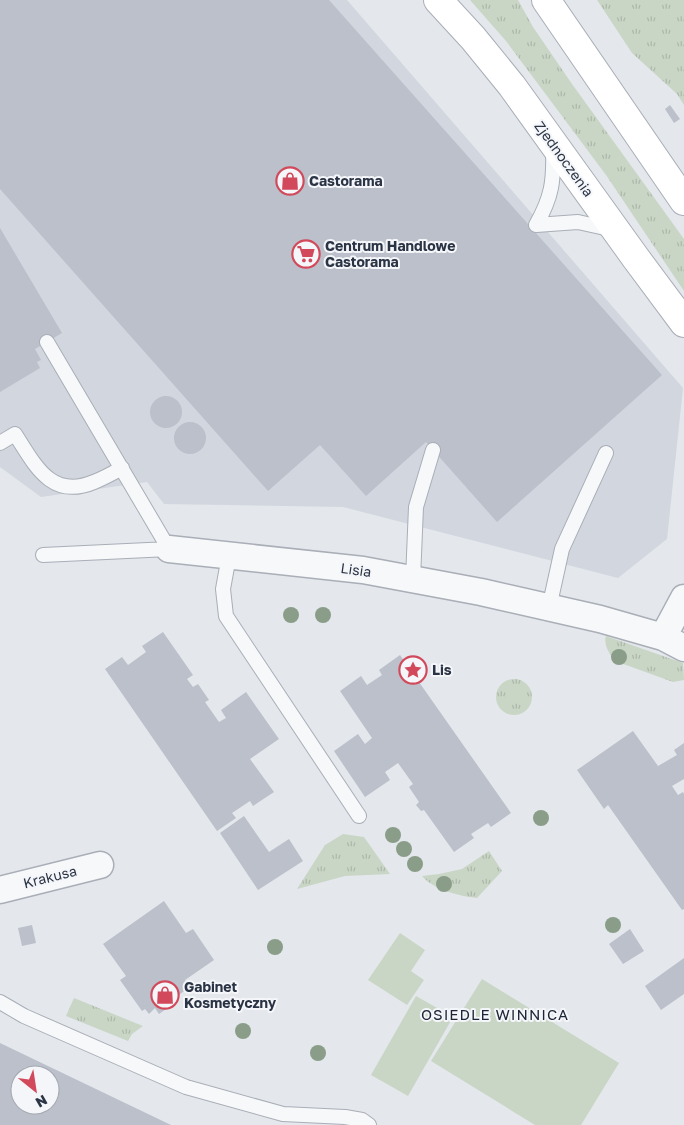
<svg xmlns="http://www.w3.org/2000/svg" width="684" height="1125" font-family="'Golos Text',sans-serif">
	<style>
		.built { fill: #d2d6de }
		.grass { fill: url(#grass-tufts) }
		.park { fill: #c9d6c5 }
		.building { fill: #bbc0ca; fill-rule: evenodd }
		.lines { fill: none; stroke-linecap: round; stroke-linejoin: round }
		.service-casing { stroke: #a9aeb7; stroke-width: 16 }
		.minor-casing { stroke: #a9aeb7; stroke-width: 29 }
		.secondary-casing { stroke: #a9aeb7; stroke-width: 30 }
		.service { stroke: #f7f8fa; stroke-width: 14 }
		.minor { stroke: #f7f8fa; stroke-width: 26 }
		.secondary { stroke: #fff; stroke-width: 28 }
		.tree { fill: #899d89 }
		.labels { text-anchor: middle; stroke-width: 4; stroke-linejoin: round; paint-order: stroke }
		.street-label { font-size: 14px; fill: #2b3445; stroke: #f4f6f9 }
		.poi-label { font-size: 14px; font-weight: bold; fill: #2b3445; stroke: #f4f6f9; text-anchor: start }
		.neighbourhood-label { font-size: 15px; letter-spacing: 1px; fill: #1d2536; stroke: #f4f6f9 }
	</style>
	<defs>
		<pattern id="grass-tufts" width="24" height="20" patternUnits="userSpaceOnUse" patternTransform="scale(1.25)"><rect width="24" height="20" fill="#c9d6c5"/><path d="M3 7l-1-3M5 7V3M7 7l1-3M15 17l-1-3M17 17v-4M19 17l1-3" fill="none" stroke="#adb8ab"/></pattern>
	</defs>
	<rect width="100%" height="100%" fill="#e4e7ec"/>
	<path class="built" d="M0,0H347L683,388L667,539L618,578L343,507L164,504L147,482L41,497L0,467Z"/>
	<path class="grass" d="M470,0H518L533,27L572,84L684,239V291L606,175L506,41Z
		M597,0H684V105L677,94L632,53Z
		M606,636L683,663L684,680L673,682L615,661C610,655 603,644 606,636Z
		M496 697a18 18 0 1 1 36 0a18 18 0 1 1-36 0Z
		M343,834L364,837L390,874L345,876L297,889L325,845Z
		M489,851L502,871L477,898C459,896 434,890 422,876L439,874L462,869Z
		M74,998L143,1026L132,1034L128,1041L66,1016Z"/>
	<path class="park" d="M400,933L425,950L411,971L424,980L407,1005L368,980Z
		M482,979L619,1063L581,1125H535L431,1061Z
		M416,996L453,1017L408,1096L371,1075Z"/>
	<path class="building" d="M0,0H329L662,375L497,522L426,442L366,496L320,445L268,491L0,189Z
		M670,105L680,119L674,123L665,109Z
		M0,228L62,333L35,349L41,360L37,362L40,368L0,392Z
		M150 412a16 16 0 1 1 32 0a16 16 0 1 1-32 0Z
		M174 438a16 16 0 1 1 32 0a16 16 0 1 1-32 0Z
		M163,632L193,675L187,679L193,687L198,684L209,700L205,702L219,722L226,718L221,710L246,692L279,739L250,759L274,792L253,806L250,801L232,813L236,818L217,831L105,669L122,657L128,665L146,652L142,646Z
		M400,655L511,813L491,827L488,823L471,834L474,838L454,852L424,810L421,811L416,805L419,802L409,787L413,784L398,763L385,772L390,780L365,797L334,751L358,734L365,744L372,738L340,691L361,676L367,685L382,675L379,670Z
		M633,731L658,766L677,755L674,750L684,743V779L672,786L678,795L683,792L684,794V909L682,910L608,805L604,809L577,770Z
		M244,816L269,852L289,839L303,861L258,890L220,833Z
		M164,901L186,933L193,929L214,960L185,980L190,987L163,1006L166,1009L159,1014L155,1008L149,1014L145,1009L142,1011L120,980L126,976L103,944Z
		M32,925L36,943L22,946L18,928Z
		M630,929L644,951L623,964L609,944Z
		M684,958V994L661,1010L645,986Z
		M0,1043L171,1125H0ZM20,1075H50V1105H20Z"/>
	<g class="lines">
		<g class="service-casing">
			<path id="service" d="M536,225C552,197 554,181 553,149
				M536,225L578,222L614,230
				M0,443L15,434C35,465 51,500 94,482C104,478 113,473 122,468
				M43,555L169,549L47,342
				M229,556L223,589L226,616L359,816
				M413,579L416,507L433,450
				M549,608L562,549L606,453
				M0,1002L24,1016L186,1087L283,1114L345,1117L362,1120L369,1125"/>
		</g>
		<g class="minor-casing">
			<path id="minor" d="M169,549L363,570L481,592L600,619L663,637
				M684,598L663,637L684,648
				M0,890L100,865"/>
		</g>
		<g class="secondary-casing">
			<path id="secondary" d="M438,0L473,38L512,86L635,257L684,323
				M546,0L684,201"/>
		</g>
		<use href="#service" class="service"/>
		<use href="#minor" class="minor"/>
		<use href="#secondary" class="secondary"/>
	</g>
	<g class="tree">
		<circle cx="291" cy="615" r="8"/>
		<circle cx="323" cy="615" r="8"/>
		<circle cx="619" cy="657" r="8"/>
		<circle cx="541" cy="818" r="8"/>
		<circle cx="393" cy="835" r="8"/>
		<circle cx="404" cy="849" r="8"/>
		<circle cx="415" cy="864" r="8"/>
		<circle cx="444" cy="884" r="8"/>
		<circle cx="613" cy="925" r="8"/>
		<circle cx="275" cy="947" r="8"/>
		<circle cx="243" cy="1031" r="8"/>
		<circle cx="318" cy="1053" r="8"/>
	</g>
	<defs>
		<g id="shop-ring" transform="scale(1.4375)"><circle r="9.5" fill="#f4f6f9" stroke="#d1495b" stroke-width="1.5"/><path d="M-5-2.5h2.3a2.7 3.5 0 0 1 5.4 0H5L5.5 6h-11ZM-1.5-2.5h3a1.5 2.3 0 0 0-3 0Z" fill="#d1495b"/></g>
		<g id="supermarket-ring" transform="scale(1.4375)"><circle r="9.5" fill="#f4f6f9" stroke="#d1495b" stroke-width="1.5"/><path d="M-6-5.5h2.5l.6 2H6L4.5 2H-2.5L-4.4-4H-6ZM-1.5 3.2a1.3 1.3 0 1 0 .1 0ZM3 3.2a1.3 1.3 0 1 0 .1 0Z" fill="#d1495b"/></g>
		<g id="sight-ring" transform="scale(1.4375)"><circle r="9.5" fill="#f4f6f9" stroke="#d1495b" stroke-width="1.5"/><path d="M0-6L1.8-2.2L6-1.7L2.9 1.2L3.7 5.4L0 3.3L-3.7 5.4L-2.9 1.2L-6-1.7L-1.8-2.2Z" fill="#d1495b"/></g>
	</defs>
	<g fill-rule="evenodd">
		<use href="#shop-ring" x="290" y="181"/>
		<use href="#supermarket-ring" x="306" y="254"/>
		<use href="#sight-ring" x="413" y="670"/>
		<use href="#shop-ring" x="165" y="995"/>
	</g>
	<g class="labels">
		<g class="street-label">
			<text transform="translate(564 159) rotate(54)" y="5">Zjednoczenia</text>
			<text transform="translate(356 570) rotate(8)" y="5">Lisia</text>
			<text transform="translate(50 877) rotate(-14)" y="5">Krakusa</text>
		</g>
		<g class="poi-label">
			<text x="309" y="186">Castorama</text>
			<text x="325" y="251">Centrum Handlowe<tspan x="325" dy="16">Castorama</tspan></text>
			<text x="432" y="675">Lis</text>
			<text x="184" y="992">Gabinet<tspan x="184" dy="16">Kosmetyczny</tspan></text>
		</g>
		<g class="neighbourhood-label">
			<text x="495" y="1020">OSIEDLE WINNICA</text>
		</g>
	</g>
	<g transform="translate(35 1090) rotate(150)"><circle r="24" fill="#f4f6f9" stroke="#a4a8b1"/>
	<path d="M0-4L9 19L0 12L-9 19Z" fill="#d1495b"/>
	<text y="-8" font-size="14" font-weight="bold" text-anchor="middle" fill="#2b3445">N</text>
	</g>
</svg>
